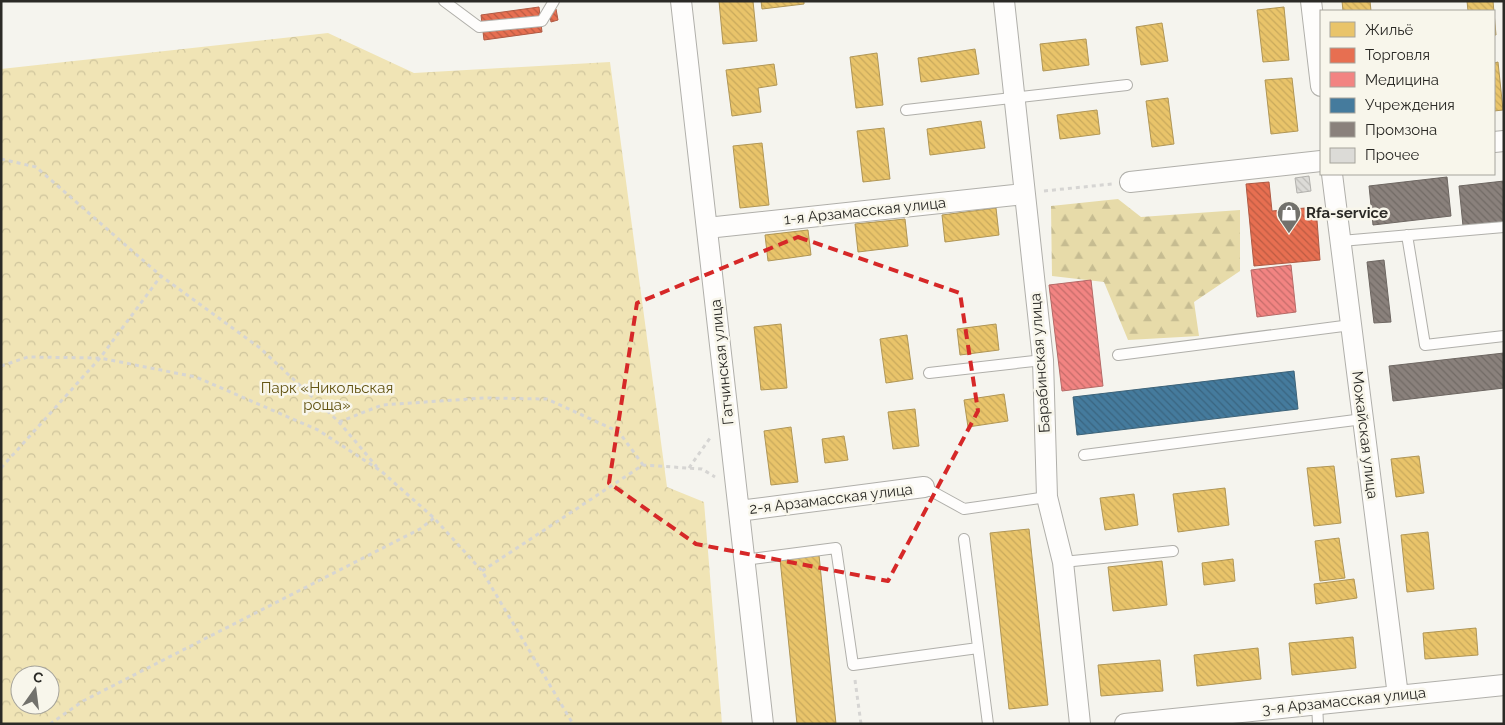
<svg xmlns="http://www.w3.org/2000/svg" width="1505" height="725" font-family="Raleway,sans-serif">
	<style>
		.forest { fill: url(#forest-firs) }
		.park { fill: url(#park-crowns); fill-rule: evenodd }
		.homes { fill: url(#homes-back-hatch); stroke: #b09656 }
		.shops { fill: url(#shops-back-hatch); stroke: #af5a44 }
		.health { fill: url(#health-back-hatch); stroke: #b66966 }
		.public { fill: url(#public-back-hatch); stroke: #3d6379 }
		.industry { fill: url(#industry-back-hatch); stroke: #6e6762 }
		.building { fill: url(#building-back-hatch); stroke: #b2b1ad }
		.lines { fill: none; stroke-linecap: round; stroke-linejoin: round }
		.service-casing { stroke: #b0afaa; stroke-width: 12 }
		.minor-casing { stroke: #b0afaa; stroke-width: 22 }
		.path { stroke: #d6d5d3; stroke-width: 3; stroke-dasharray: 4 4; stroke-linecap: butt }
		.service { stroke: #fefdfc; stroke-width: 10 }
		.minor { stroke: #fefdfc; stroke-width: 20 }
		.marked { fill: none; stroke: #d62828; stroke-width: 4; stroke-dasharray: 10 6; stroke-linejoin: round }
		.labels { text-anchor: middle; stroke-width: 5; stroke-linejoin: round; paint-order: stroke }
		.street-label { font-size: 15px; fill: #2b2a26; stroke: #f8f6eb }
		.poi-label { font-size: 15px; font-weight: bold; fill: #2b2a26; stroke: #f8f6eb; text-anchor: start }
		.park-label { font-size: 15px; fill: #635413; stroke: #f8f6eb }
	</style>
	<defs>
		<pattern id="forest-firs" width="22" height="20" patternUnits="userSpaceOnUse" patternTransform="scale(1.25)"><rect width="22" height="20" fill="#e7dba9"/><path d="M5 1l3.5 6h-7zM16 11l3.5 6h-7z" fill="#c6bc91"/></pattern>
		<pattern id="park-crowns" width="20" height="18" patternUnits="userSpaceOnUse" patternTransform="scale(1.25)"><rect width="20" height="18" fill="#f0e4b5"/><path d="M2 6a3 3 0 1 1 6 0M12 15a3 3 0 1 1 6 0" fill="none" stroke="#cec49c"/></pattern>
		<pattern id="homes-back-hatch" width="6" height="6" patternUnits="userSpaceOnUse" patternTransform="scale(1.25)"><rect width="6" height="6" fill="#e9c46a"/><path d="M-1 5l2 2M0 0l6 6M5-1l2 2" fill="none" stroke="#c8a95c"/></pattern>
		<pattern id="shops-back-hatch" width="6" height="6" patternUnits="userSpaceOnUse" patternTransform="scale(1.25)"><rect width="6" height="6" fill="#e76f51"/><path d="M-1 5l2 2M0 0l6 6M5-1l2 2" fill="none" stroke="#bb5b43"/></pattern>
		<pattern id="health-back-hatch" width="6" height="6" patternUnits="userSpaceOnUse" patternTransform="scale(1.25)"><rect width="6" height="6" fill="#f28482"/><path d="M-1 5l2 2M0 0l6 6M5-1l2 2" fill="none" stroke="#c46c6a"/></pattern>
		<pattern id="public-back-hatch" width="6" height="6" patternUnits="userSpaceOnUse" patternTransform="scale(1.25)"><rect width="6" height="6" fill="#457b9d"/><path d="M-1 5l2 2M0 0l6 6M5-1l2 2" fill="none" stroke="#3a6580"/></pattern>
		<pattern id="industry-back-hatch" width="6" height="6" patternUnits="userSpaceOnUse" patternTransform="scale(1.25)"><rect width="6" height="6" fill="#8a817c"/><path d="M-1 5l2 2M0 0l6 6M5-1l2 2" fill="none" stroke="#716a65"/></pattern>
		<pattern id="building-back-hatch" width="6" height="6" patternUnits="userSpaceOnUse" patternTransform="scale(1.25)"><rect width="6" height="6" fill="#dcdbd7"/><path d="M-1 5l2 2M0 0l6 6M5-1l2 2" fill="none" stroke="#bdbcb8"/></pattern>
	</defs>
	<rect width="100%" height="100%" fill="#f5f4ee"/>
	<path class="forest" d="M1118,199L1141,217L1240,210V271L1194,302L1199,336L1128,340L1104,282L1052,276L1051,206Z"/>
	<path class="park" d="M328,33L414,73L610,62L667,487L704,502L722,724H1V69ZM20,675H50V705H20Z"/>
	<path class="homes" d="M719,1H753L757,41L723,44Z
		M761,1H804V4L762,9Z
		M1342,1H1370L1371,11H1343Z
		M1467,1H1493L1496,35H1494V11H1468Z
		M1284,7L1289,60L1263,62L1257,10Z
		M1162,23L1168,61L1141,65L1136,27Z
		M1086,39L1089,65L1043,71L1040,44Z
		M975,49L979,74L921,82L918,58Z
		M877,53L883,105L856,108L850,57Z
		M1498,62L1503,110L1494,111V63Z
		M774,64L777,85L758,88L761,112L732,116L726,70Z
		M1292,78L1298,131L1271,134L1265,80Z
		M1168,98L1174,144L1152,147L1146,101Z
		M1097,110L1100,134L1060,139L1057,115Z
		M981,121L985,148L930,155L927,129Z
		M884,128L890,179L863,182L857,131Z
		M762,143L769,205L740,208L733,146Z
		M996,208L999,235L945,242L942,215Z
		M905,219L908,246L858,252L855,224Z
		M808,230L811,255L768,261L765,235Z
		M781,324L787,388L761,390L754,327Z
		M996,324L999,350L960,355L957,329Z
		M907,335L913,379L886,383L880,339Z
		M1004,394L1008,421L968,427L964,400Z
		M915,409L919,446L893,449L888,412Z
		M791,427L798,482L771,485L764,431Z
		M844,436L848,460L825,463L822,439Z
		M1419,456L1424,493L1396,497L1391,459Z
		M1334,466L1341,523L1314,526L1307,468Z
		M1225,488L1229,525L1178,532L1173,494Z
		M1134,494L1138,525L1105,530L1100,498Z
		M1029,529L1048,705L1009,709L990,533Z
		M1428,532L1434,589L1407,592L1401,535Z
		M1339,538L1345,578L1320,581L1315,541Z
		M819,555L836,724H797L780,559Z
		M1233,559L1235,581L1204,585L1202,563Z
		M1162,561L1167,605L1113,611L1108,567Z
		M1354,579L1357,598L1316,604L1314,584Z
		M1476,628L1478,655L1425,659L1423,633Z
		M1353,637L1356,668L1292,675L1289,643Z
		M1258,648L1261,679L1197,686L1194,655Z
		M1160,660L1163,691L1101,696L1098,665Z"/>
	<path class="shops" d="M539,7L542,32L484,40L481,15Z
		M556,9L558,20L551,22L549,10Z
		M1269,182L1272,211L1316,207L1320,260L1254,266L1246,184Z"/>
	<path class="health" d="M1291,265L1296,312L1257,317L1251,270Z
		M1091,280L1103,386L1062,391L1049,285Z"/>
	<path class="public" d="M1294,371L1298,409L1077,435L1073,397Z"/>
	<path class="industry" d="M1447,177L1451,216L1373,225L1369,186Z
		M1504,181V222L1463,226L1459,186Z
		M1384,260L1391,322L1374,323L1367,262Z
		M1504,353V388L1393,401L1389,366Z"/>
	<path class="building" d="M1309,176L1311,191L1297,193L1295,178Z"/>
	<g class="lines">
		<g class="service-casing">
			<path id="service" d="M444,1L479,27L542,21L554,1
				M906,110L1127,85
				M1407,235L1425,345L1504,336
				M1341,241L1504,227
				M1118,355L1351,325
				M929,373L1043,360
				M1084,455L1363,419
				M924,487L964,509L1047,497
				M964,539L988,724
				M744,560L836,548L853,665L978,648
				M1063,562L1173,551
				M1317,704L1318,724"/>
		</g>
		<g class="minor-casing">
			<path id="minor" d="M681,1L763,724
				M1004,1L1043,360L1047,497L1063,562L1080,724
				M1311,1L1321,86
				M1494,142L1504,141
				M1332,174L1398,696
				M1130,182L1321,161
				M707,228L1024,194
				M739,511L924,487
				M1125,724L1504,685"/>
		</g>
		<path class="path" d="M1,159L36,167L161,276L260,348L339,422L377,467
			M1044,191L1112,184
			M1,366L28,357L100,358L196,377L318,430L381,471L434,518L482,571L573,724
			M339,422L382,405L484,398L547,399L619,432L643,465
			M1,468L100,358L161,276
			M689,468L710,438
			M482,571L643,465L702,469L715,477
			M855,680L861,724
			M50,724L83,701L420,529L434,518"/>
		<use href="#service" class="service"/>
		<use href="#minor" class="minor"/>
	</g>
	<path class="marked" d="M798,237L960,293L978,411L888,581L696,544L609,483L637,303Z"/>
	<defs>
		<g id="shop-pin" transform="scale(1.25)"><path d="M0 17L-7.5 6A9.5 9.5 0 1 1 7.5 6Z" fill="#72716c" stroke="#f8f6eb"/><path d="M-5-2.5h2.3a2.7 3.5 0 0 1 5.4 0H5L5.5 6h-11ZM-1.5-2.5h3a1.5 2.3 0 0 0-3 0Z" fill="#fff"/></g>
	</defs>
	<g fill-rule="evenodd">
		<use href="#shop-pin" x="1289" y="213"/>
	</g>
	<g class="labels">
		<g class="street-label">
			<text transform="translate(865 211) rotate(-6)" y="5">1-я Арзамасская улица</text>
			<text transform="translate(722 362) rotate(-96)" y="5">Гатчинская улица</text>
			<text transform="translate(1040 363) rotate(-94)" y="5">Барабинская улица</text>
			<text transform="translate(1365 435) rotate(83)" y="5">Можайская улица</text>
			<text transform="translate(831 499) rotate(-7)" y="5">2-я Арзамасская улица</text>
			<text transform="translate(1344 701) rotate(-6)" y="5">3-я Арзамасская улица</text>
		</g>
		<g class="poi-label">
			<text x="1306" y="218">Rfa-service</text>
		</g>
		<g class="park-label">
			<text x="327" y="393">Парк «Никольская<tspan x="327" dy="17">роща»</tspan></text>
		</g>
	</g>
	<rect width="1505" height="725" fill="none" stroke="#2b2a26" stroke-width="5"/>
	<rect x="1320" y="10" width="175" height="165" fill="#f8f6eb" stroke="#a6a49c"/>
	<rect x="1330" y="22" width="25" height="15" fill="#e9c46a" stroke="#a6a49c"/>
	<text x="1365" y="35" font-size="15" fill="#2b2a26">Жильё</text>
	<rect x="1330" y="48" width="25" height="15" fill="#e76f51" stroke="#a6a49c"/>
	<text x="1365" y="60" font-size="15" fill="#2b2a26">Торговля</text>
	<rect x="1330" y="72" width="25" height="15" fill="#f28482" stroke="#a6a49c"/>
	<text x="1365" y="85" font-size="15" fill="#2b2a26">Медицина</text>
	<rect x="1330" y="98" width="25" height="15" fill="#457b9d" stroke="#a6a49c"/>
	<text x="1365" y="110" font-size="15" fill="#2b2a26">Учреждения</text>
	<rect x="1330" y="122" width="25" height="15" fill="#8a817c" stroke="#a6a49c"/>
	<text x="1365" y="135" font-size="15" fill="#2b2a26">Промзона</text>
	<rect x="1330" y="148" width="25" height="15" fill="#dcdbd7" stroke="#a6a49c"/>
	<text x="1365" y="160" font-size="15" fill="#2b2a26">Прочее</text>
	<g transform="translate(35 690) rotate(14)"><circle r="24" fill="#f8f6eb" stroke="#a6a49c"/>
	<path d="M0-4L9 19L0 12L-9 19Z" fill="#72716c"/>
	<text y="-8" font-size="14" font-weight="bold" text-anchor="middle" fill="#2b2a26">С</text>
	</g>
</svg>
